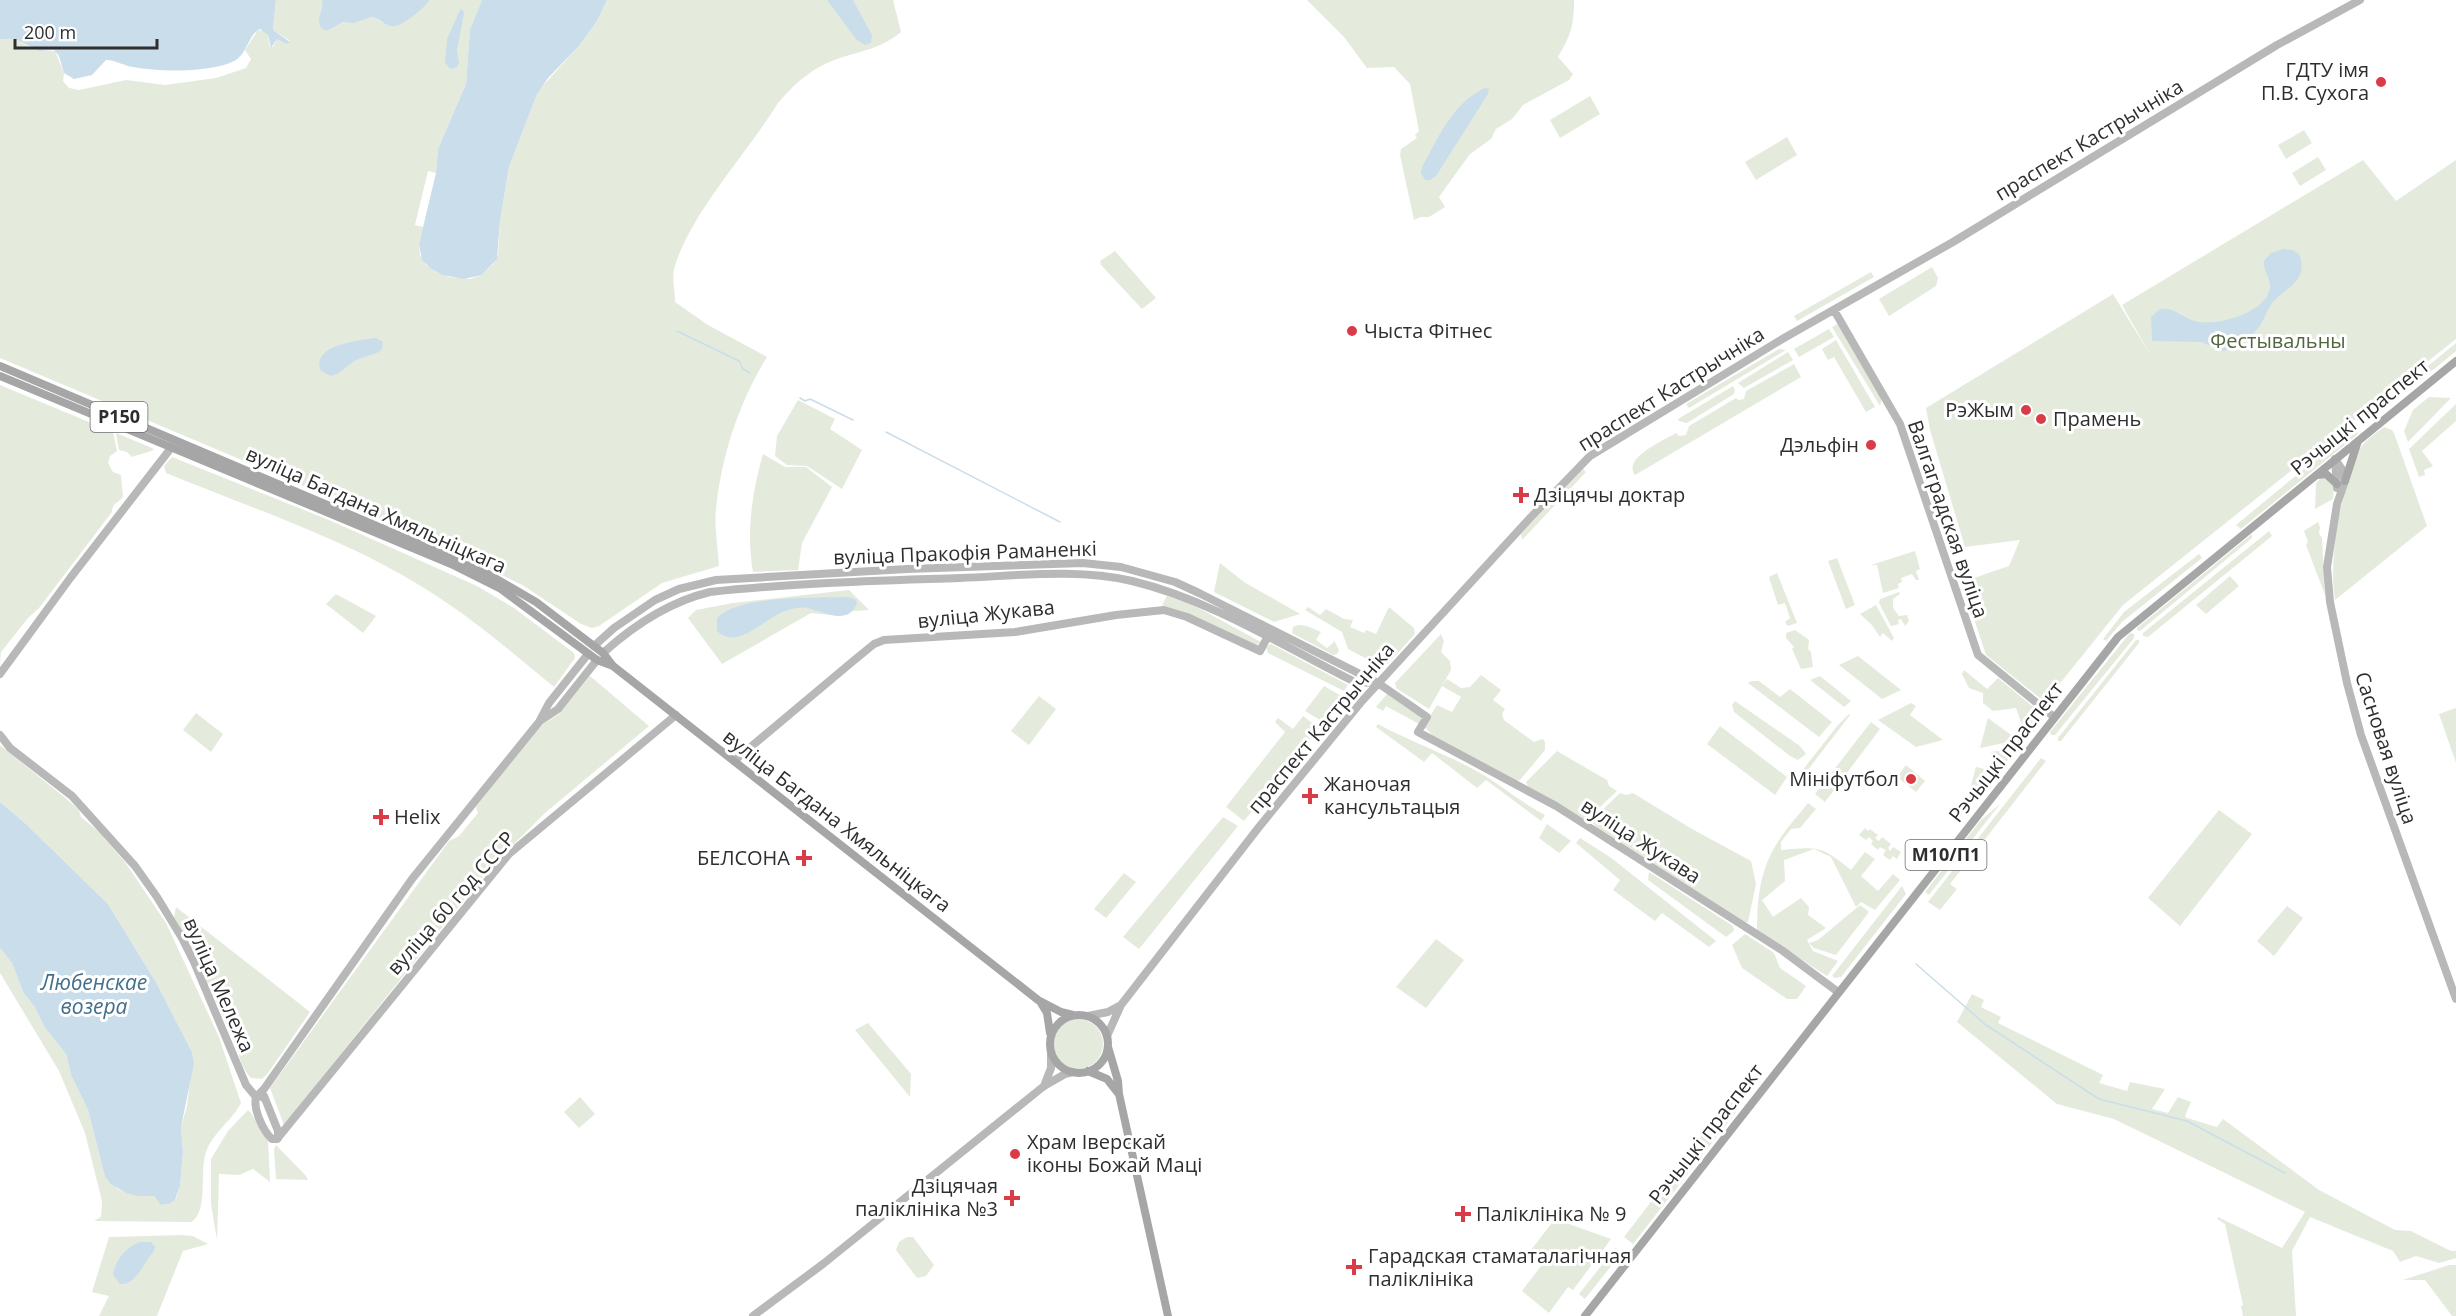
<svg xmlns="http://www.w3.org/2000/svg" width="2456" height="1316" font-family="'Open Sans',sans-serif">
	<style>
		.green { fill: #e4ebdd }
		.water { fill: #caddea }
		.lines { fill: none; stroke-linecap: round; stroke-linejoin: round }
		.stream { stroke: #caddea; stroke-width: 1.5 }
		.secondary { stroke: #b8b8b8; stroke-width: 8 }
		.primary { stroke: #a6a6a6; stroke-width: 8 }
		.poi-dot { fill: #da3c47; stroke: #fff; stroke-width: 2 }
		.labels { text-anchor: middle; stroke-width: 6; stroke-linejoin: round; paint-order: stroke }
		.shield { fill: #fff; stroke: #6d6d6d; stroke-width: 1.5 }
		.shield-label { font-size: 18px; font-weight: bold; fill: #2e2e2e }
		.poi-label { font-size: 20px; fill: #2e2e2e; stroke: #fff; text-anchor: start }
		.street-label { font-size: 20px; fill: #2e2e2e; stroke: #fff }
		.park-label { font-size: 20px; fill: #52673f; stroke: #fff }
		.water-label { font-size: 21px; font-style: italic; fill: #416f8c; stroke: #fff }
	</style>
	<rect width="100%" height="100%" fill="#fff"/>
	<path class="green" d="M276,0H322L323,5L319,16L321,28C335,30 334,23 345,22C355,21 362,19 371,17C379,19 382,23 389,26C400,29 424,8 430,0H482L470,29L466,84L438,149L436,173L428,171L415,225L423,227L419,244L420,255L426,265L436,272L449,277L470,279L482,275L494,263L498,254L500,221L509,167L538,91L579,46L597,21L607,0H893L901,32C878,50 863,50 837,59C813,67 794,84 778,103C748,152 689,215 674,269C672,279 675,292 675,302L708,325L767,357C739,402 721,457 716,510C714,528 718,548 719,566L662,583L599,626L592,628L581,624L524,586L441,544L0,358V39H15L31,48L42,51H55L64,73L63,81L69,88L79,90L126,80L165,85L216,78L246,68L251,59L245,50L258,30L267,32L270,47H273L277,39L286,44L290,41L273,30Z
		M1307,0H1574C1574,25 1571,35 1558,57L1573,74L1569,80L1523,105L1512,119L1496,129L1491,139L1470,154L1439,197L1445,207L1429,217H1421L1414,220L1400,155L1401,149L1417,138L1415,135L1419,131L1410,84L1394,67L1367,68L1344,37Z
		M1590,96L1600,114L1560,138L1550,120Z
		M2304,130L2312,143L2286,159L2278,145Z
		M1787,137L1797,155L1756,180L1745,162Z
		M2318,157L2326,170L2300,186L2292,173Z
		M2363,160L2396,201L2456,160V339L2123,605L2045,702L1986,655L1962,582L2009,566L2020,540L1965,547L1930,430L1926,408L2113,294L2151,356L2122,305Z
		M1115,251L1156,298L1142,309L1101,265L1100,261Z
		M1932,267L1938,278L1936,286L1889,316L1879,299Z
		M1871,272L1874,277L1797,321L1794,316Z
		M1838,324L1882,398L1880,406L1832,327Z
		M1829,329L1834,337L1799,357L1794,349Z
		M1836,340L1875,407L1866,412L1834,357L1828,360L1822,349Z
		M2456,343V351L2410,389L2405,385Z
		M1779,349L1786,350L1689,408L1686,404Z
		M1788,352L1793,360L1744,388L1738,383Z
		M1794,364L1801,377L1635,475C1622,458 1663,441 1676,433L1679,436L1686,435L1689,426L1736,398L1738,400L1744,399L1746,391Z
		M0,385L113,432L117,451L110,456L108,463L113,472L121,475L123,497C119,503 112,502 112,512L39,608L28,618L1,652L0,664Z
		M1733,386L1735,390L1734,394L1687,423L1679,421L1678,419Z
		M2429,397L2451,398L2408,442L2404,431L2413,410Z
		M798,400L835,419L830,429L862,450L842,489L807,466L787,465L775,456L777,436Z
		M2456,404V421L2422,451L2433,466L2424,470L2425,475L2419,477L2409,449Z
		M2355,427L2358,434L2241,529L2236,525Z
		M2384,427L2392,430L2394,433L2427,526L2335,600C2328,560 2341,485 2360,449C2365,440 2376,433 2384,427Z
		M116,433L152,448L154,450L132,457L127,452L119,450Z
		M763,454L785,467H806L832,487L802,543L798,570L753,572C746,533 752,492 763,454Z
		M172,457L329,520L477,586L514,608L574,653L575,658L554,687C515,655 477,622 435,595C353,541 256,510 166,473L164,466Z
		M1583,469L1586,472L1522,540L1521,534Z
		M2322,477L2329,478L2334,485L2333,499L2315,509L2316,483Z
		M2318,522L2320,527L2319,533L2322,538L2325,595L2306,545L2308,542L2304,531Z
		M2269,531L2272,536L2148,637L2143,636V633Z
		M2252,534V538L2140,631L2137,630V628Z
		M1915,551L1920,569L1916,571L1919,580H1916L1912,574L1901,578L1902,582L1898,584L1899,588L1883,593L1877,565H1871Z
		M2199,554L2202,558L2122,622L2106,641L2103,639L2124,612Z
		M1837,558L1855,605L1846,609L1828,561Z
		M1220,563L1244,582L1300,614L1274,622L1214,592Z
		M1777,573L1797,623L1788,626L1785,622L1790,618L1785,603L1778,605L1769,577Z
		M2230,576L2239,586L2206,614L2196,605Z
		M849,590L869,610L853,611L840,616L811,613L722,664L688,618L696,610L733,603Z
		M1899,592L1900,594L1893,599V608L1899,616L1907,615L1909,621L1905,626L1901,619L1898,620L1899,624L1891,626L1879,603L1880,599Z
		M336,594L376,616L363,633L326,604Z
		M1167,596L1193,605L1261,642L1256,646L1184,613L1162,605Z
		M1876,605L1894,638L1892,641L1883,633L1880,637L1871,624L1860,614Z
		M1308,607L1320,615L1326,609L1344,619L1353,620L1350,627L1364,633L1366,630L1376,634L1389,607L1414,628L1415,634L1384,668L1348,649L1342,632L1305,610Z
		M1298,625L1307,626L1321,632L1316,640L1327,648L1334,642L1333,638L1339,650L1337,654L1333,655L1292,633L1293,627Z
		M1795,630L1809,640L1808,649L1811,652L1813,667L1801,669L1792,649L1794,647L1786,638V633Z
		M2130,633L2134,634V638L2055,735H2051L2050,732Z
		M1441,634L1444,641L1441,652L1450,661L1451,670L1429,709L1396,688L1395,683Z
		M2136,640H2139V643L2061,741H2058V738Z
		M1271,644L1348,685L1344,691L1268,653L1266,647Z
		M1858,656L1901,690L1882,699L1839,665Z
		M1964,670L1987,689L1998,678L2037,710L2041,723L2027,740L2016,708L1993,711L1983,703V693L1969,688L1962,674Z
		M1481,675L1501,690L1493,700L1505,709L1502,714L1504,720L1534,742L1543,739L1545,742V750L1520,780L1513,782L1433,736L1424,726L1437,705L1452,712L1461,697L1442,686L1447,679L1461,688L1470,687Z
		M590,676L649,726L545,813L487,871L284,1125L270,1088L449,841L459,836L478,813L476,807L537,728L559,714Z
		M1820,676L1851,701L1844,707L1810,680Z
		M1752,681H1759L1780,697L1790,689L1832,722L1819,737L1748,683Z
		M1324,686L1345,698L1325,723L1305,711Z
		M1387,694L1423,719L1419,724L1386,706L1383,711L1376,707Z
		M1039,696L1056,709L1029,745L1011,731Z
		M1735,701L1800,746L1806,754L1798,760L1790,756L1734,712L1732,705Z
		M1911,703L1916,706L1910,715L1943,740L1916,747L1878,720Z
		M2456,708V763L2439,714Z
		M196,713L223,734L211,752L183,730Z
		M1849,714L1850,715L1797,784L1794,781L1838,725Z
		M1303,716L1319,728L1244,821L1226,807L1285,732L1275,722L1278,718L1293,729Z
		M1988,718L2018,740L1980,748Z
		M1871,722L1880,729L1825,802L1815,794Z
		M1378,724C1413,743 1452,756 1487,777C1507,790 1524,804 1545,815L1541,821L1486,780L1477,788L1432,753L1424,762L1376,727Z
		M1720,726L1787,777L1775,795L1707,744Z
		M0,745L69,801L79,810L81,817L98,831L125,862L166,923L219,1037L241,1103C230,1124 207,1136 204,1161C201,1177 207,1214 191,1222L94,1221L101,1217L102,1201L85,1133L59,1071L0,973V948L12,963L23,992L34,1006L45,1028L66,1054L71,1075L88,1110L105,1177L118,1189L130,1194L154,1196L162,1205L169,1204L176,1199L180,1186L183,1152L181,1127L187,1106L193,1056L190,1048L157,984L108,904L26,824L0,802Z
		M2018,748L1980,795L1970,789L1976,767L1985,769L1992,764L1994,758L1991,752Z
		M1557,751L1607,780L1609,786L1617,791L1585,821L1528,787L1526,782Z
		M2041,758L2046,761L1950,884L1957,889L1940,910L1928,902Z
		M1906,765L1925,781L1916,792L1897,777Z
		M1620,793L1626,795L1633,793L1692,829L1751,861L1756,884L1748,922H1744L1598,829L1593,823L1596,816Z
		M1808,803L1816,809L1800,828L1791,829L1781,842V850C1819,847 1820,845 1851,870L1865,852L1875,859L1861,876L1878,891L1893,874L1900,880L1875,910L1861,902L1856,907L1831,857L1814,849L1784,860L1785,881L1762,900L1773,917L1801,898L1809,907L1808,915L1826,928L1807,940L1813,951L1838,961L1827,976L1757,931C1757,904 1759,876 1772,852C1781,834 1796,818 1808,803Z
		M2000,804L1929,895L1925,892L1980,821Z
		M2219,810L2252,834L2180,926L2148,898Z
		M1223,817L1238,826L1139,949L1123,937Z
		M1547,824L1571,841L1559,853L1539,838Z
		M1865,828L1868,831L1870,829L1878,835L1875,838L1879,841L1882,837L1891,844L1888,848L1890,851L1893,847L1901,852L1897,859L1893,856L1890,860L1883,855L1886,850L1880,847L1878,850L1871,844L1873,841L1869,837L1866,840L1859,835Z
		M1580,838L1610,857L1716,941L1709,947L1662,913L1655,921L1613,890L1620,880L1576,843Z
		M1649,872L1733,926L1734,931L1726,937L1648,880Z
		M1124,873L1136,882L1106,918L1094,909Z
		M1902,886L1906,894L1841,977L1835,978L1832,976Z
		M1860,905L1869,912L1836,955L1814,948L1809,943L1818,940Z
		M2287,906L2303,918L2274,956L2257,941Z
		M176,907L310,1012L268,1073L262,1079L251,1078C241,1068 238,1052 235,1039C233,1030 228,1025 223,1018L190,945L174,917Z
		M1745,934L1774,953L1780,968L1806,986L1797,999H1787L1742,968L1732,945Z
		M1436,939L1464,960L1426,1008L1396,987Z
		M1972,994L1984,1000L1981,1007L2001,1017L1998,1023L2103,1075L2099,1083L2127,1091L2130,1082L2165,1089L2152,1109L2168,1113L2178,1097L2191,1102L2185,1116L2187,1118L2217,1127L2223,1119L2319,1190L2395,1230L2411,1231L2451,1251H2456V1258L2439,1263L2416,1256L2400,1262L2393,1251L2310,1217L2292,1251L2296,1316H2243L2241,1306L2243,1305L2225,1224L2217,1219L2218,1217L2282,1248L2305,1212L2114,1119L2057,1104L1957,1022Z
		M1053 1044a25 25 0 1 1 50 0a25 25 0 1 1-50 0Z
		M868,1023L911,1074L910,1097L855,1030Z
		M1736,1091L1744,1097L1734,1110L1736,1112L1633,1244L1624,1237Z
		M580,1097L595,1114L579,1128L564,1112Z
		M248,1110L251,1113L268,1140L270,1182L253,1169L239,1175L219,1174L217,1240L211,1204V1159L228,1131Z
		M276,1145L306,1176L308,1180L276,1179L274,1149Z
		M1555,1219L1611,1239L1573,1290L1568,1287L1549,1313L1522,1291L1541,1266L1527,1255Z
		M181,1235L193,1236L208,1244L183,1251L157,1316H99L109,1296L92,1292L109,1237Z
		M907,1237H913L934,1265L926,1276L917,1278L896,1250L899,1242Z
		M1616,1247L1615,1261L1585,1299L1579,1294Z
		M2449,1265H2456V1316H2452L2425,1280H2403Z"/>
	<path class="water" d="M0,0H276L273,30L290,42L286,44L277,39L271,48L268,35L260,29C247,36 248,54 234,61C210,73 159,72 133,67C124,66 116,60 106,60L92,75L74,79L64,73L59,56L54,50L39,51L15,39H0Z
		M322,0H430C424,8 400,30 389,26C382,23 379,18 371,17L354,23L343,22L326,31L321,28C315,17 324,11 322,0Z
		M482,0H607L597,21L579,46L548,78L537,94L509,167L500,221L497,259L482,275L464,279L442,275L430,268L422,260L419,244L436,173L438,149L466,84L470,29Z
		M827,0H853L872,35L871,43L865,45L856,39Z
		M460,10H463L464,13L457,50L459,63L457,67L451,69L445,63L447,39Z
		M1485,88L1489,89L1488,94L1436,176L1430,180H1425L1421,173L1422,167C1439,137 1452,103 1485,88Z
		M2283,249L2292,250L2299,254C2310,281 2285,288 2272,303C2267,310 2265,317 2261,324C2253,337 2237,347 2223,351L2201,342L2152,341L2151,317L2160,309C2176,307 2184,320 2199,322C2219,325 2266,313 2270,288C2271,278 2263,271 2264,261L2271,253Z
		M376,338L383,342L382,349L379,352L356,360L337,374L331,376L321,371C309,345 361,340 376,338Z
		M847,597L855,599L857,603C848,627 823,611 807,608C801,607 794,608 788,610C767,615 738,652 717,631V618C740,595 814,598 847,597Z
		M0,802L26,824L108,904L157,984L192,1052L194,1063L181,1127L183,1152L180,1186L175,1200L169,1204L161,1205L154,1196H138L126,1193L111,1184L105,1177L88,1110L71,1075L66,1054L45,1028L34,1006L23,992L12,963L0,948Z
		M140,1242H151L155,1247L154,1251C144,1262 136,1286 120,1284L113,1275C115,1260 126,1247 140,1242Z"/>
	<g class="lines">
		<path class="stream" d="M677,331L739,361L743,369L750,373
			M800,398L805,401L810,399L853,420
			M886,432L1060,522
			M1916,964L1986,1025L2099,1099L2187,1121L2285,1173"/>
		<path class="secondary" d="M1834,310L1900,424L1978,655L2054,717
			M2335,459L2343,471L2345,481L2337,504L2327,567L2330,602L2347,683L2361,735L2456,999
			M2335,459L2337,488
			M594,646L614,628L655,600L679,589L716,580L907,569L1083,563L1121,567L1175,582L1199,593L1378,683L1427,717L1418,732L1556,806L1783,951L1838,992
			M603,653C634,625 668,602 710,592C792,583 876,581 960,578C1016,576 1077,568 1132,581C1211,600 1283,646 1355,682L1376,683
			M0,674L71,577L171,448
			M540,721L558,709L597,660
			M0,735L10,748L72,796L135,866L157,897L182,938L194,962L246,1085L256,1097L261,1096L265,1099
			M734,761L852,662L874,644L884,640L1015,632L1116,615L1164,610L1187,617L1260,651L1267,638
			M1088,1016L1108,1012L1119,1006
			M1107,1036L1121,1005L1259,827L1362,701L1531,517L1590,456L1784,338L1953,242L2277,45L2360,0
			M1044,1086L1051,1068V1052
			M264,1096L278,1131V1138
			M256,1097L264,1089L412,879L539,722L549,703L588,654
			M256,1097C253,1109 263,1131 272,1139H277
			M277,1139L509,854L676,715
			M753,1316L823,1264L1044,1086L1065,1074L1073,1072"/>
		<path class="primary" d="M0,366L483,571L536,602L603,653L613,666L1038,1000L1061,1012L1073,1015
			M0,376L451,564L501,589L597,660L613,666
			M2317,475L2326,474L2337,484
			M2345,481L2358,441
			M1041,1003L1047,1013L1050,1033
			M1050 1044a29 29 0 1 1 58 0a29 29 0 1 1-58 0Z
			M1108,1047L1118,1081L1119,1094L1168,1316
			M1088,1071L1107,1079L1118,1093
			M1585,1316L2118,637L2456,361"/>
	</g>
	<g class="poi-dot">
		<circle cx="2381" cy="82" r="6"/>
		<circle cx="1352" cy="331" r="6"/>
		<circle cx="2026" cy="410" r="6"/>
		<circle cx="2041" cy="419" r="6"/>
		<circle cx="1871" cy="445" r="6"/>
		<path d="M1518 486h6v6h6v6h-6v6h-6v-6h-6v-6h6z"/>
		<circle cx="1911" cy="779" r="6"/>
		<path d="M1307 787h6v6h6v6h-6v6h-6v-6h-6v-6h6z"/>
		<path d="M378 808h6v6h6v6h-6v6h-6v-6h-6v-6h6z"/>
		<path d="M801 849h6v6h6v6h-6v6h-6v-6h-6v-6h6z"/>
		<circle cx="1015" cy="1154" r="6"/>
		<path d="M1009 1189h6v6h6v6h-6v6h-6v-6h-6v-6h6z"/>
		<path d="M1460 1205h6v6h6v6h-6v6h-6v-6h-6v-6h6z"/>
		<path d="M1351 1258h6v6h6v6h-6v6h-6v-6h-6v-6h6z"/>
	</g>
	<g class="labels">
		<g class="shield">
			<rect x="90.5" y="402" width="57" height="30" rx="4.5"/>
			<rect x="1905.5" y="840" width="81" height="30" rx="4.5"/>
		</g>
		<g class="shield-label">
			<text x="119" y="423">Р150</text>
			<text x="1946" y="861">М10/П1</text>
		</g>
		<g class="poi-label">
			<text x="2369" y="77" text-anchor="end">ГДТУ імя<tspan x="2369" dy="23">П.В. Сухога</tspan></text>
			<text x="1364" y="338">Чыста Фітнес</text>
			<text x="2014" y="417" text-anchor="end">РэЖым</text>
			<text x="2053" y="426">Прамень</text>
			<text x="1859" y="452" text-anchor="end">Дэльфін</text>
			<text x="1534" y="502">Дзіцячы доктар</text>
			<text x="1899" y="786" text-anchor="end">Мініфутбол</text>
			<text x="1324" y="791">Жаночая<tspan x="1324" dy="23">кансультацыя</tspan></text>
			<text x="394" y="824">Helix</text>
			<text x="790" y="865" text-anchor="end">БЕЛСОНА</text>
			<text x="1027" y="1149">Храм Іверскай<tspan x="1027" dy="23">іконы Божай Маці</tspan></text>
			<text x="998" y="1193" text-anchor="end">Дзіцячая<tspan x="998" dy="23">паліклініка №3</tspan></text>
			<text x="1476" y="1221">Паліклініка № 9</text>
			<text x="1368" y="1263">Гарадская стаматалагічная<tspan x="1368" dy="23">паліклініка</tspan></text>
		</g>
		<g class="street-label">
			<text transform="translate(2089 140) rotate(-31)" y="7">праспект Кастрычніка</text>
			<text transform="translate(1671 389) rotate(-32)" y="7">праспект Кастрычніка</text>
			<text transform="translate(2360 417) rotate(-39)" y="7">Рэчыцкі праспект</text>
			<text transform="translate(376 510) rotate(24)" y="7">вуліца Багдана Хмяльніцкага</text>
			<text transform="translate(1948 519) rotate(71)" y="7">Валгаградская вуліца</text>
			<text transform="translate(965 553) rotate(-2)" y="7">вуліца Пракофія Раманенкі</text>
			<text transform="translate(986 614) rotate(-6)" y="7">вуліца Жукава</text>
			<text transform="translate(1321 728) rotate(-50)" y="7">праспект Кастрычніка</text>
			<text transform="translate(2386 748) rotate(72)" y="7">Сасновая вуліца</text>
			<text transform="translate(2006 752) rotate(-52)" y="7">Рэчыцкі праспект</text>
			<text transform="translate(837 821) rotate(38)" y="7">вуліца Багдана Хмяльніцкага</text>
			<text transform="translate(1641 841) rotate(33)" y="7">вуліца Жукава</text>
			<text transform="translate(451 903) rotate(-49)" y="7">вуліца 60 год СССР</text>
			<text transform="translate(219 985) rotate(66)" y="7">вуліца Мележа</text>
			<text transform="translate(1706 1134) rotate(-52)" y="7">Рэчыцкі праспект</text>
		</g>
		<g class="park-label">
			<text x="2278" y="348">Фестывальны</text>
		</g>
		<g class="water-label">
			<text x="94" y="990">Любенскае<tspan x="94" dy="24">возера</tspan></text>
		</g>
	</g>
	<path d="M15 39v9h142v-9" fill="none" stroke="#2e2e2e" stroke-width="3"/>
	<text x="24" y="39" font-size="18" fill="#2e2e2e" stroke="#ffffff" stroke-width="4.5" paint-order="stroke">200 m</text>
</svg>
